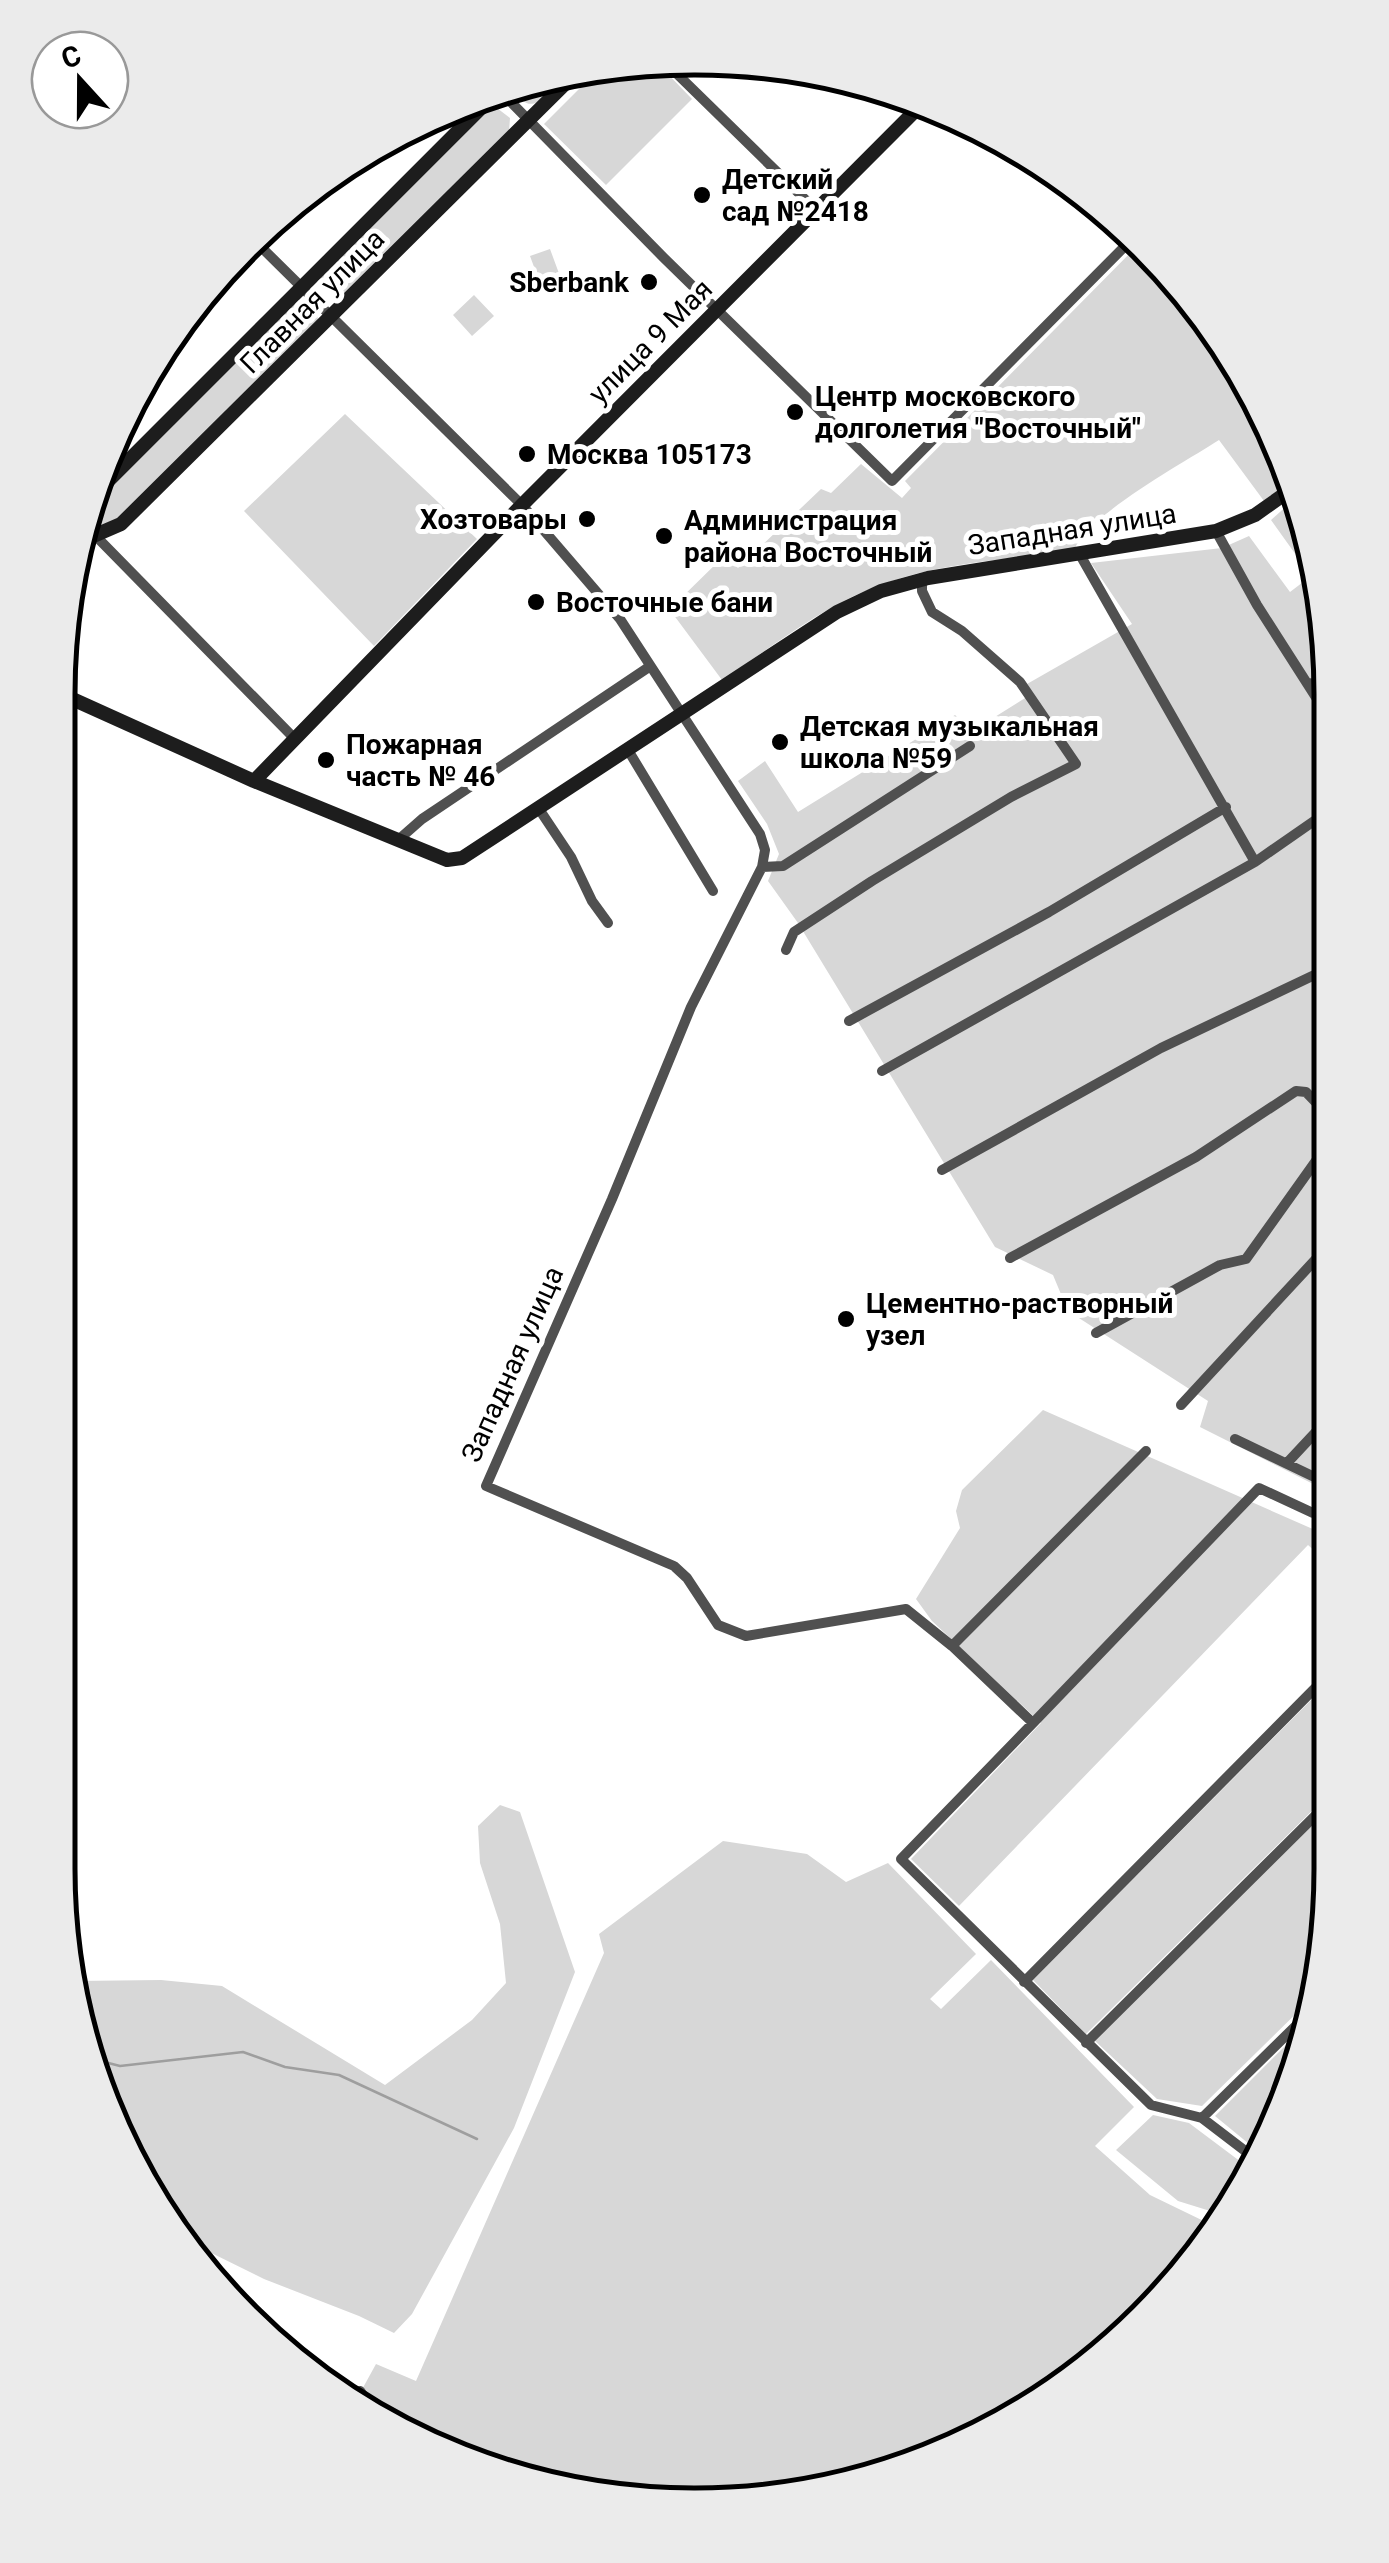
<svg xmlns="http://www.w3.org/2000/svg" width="1389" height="2563" font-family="Roboto,sans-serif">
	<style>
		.green { fill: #d7d7d7 }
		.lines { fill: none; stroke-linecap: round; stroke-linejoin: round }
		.stream { stroke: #9e9e9e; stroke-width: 2.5 }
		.street { stroke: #505050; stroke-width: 10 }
		.secondary { stroke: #1d1d1d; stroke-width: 14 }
		.poi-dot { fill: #000; stroke: #fff; stroke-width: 4 }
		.labels { text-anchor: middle; stroke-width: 10; stroke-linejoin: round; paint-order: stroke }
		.poi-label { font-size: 28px; font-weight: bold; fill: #000; stroke: #fff; text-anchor: start }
		.street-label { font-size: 28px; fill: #000; stroke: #fff }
		.rim { fill: none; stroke: #000; stroke-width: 5 }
	</style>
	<rect width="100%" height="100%" fill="#fff"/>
	<path class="green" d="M664,70L692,99L606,185L544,124L593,75Z
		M563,77C545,95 532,121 512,88L529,79Z
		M493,105L510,118L509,132L343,298H336L319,281L320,276Z
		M1139,244L1224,341L1292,479L1264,501L1219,440C1185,462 1084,517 1074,551C1011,559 946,562 886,583C826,603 774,646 722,680L673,614L674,605L725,555L738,568L821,489L831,493L861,464L902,498L911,488L905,481Z
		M550,249L564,287L544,294L530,256Z
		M474,295L494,316L472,336L453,315Z
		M300,301L317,314L318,320L113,526L102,527L92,517L91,504L294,302Z
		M345,414L477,539L374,646L244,511Z
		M1299,495L1326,612L1329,1492L1200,1427L1208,1401L1068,1311L1053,1275L995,1247L798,923L768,881L779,854L767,824L738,781L765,761L798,812L955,715L974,730L1033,693L1027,684L1132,624L1091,563L1222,548L1249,536L1290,592L1311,576L1271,520Z
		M1043,1410L1315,1530L1329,1517V1564L1308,1545L959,1906L911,1859L1041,1723L932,1621L916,1599L960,1528L956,1511L962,1490Z
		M1329,1682L1330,1793L1086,2034L1033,1980Z
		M500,1805L520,1812L575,1972L514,2128L412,2314L394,2333L359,2316L264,2279L179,2237L91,2074L76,1981L161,1980L222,1986L385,2085L472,2020L506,1983L500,1924L480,1863L478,1826Z
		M1330,1807V1910L1316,1994L1202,2106L1157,2099L1094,2040Z
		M723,1841L807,1854L846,1882L888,1863L976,1954L930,1999L941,2009L991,1960L1134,2107L1095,2146L1150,2195L1214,2226L1115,2347L939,2457L737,2504L530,2484L354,2404L376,2364L416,2381L604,1953L599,1934Z
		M1312,2019L1310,2034L1260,2153L1215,2116Z
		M1153,2115L1189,2123L1253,2171L1246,2186L1223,2215L1178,2201L1116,2150Z"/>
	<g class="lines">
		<path class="stream" d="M89,2058L120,2066L243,2052L285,2067L339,2075L477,2139"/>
		<path class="street" d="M673,70L816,210
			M502,93L664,258L892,481L1134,237
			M258,244L522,505L620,619L760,834L765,850L762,867L691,1007L612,1199L486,1486L674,1566L687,1578L718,1625L746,1636L906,1609L952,1646L1033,1723L901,1859L1151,2105L1202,2118L1314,2008
			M82,522L294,738
			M1216,531L1257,605L1326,713
			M1079,553L1255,862
			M1308,683L1326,686
			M628,750L713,891
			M539,809L571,857L592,901L608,923
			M397,841L422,819L649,667
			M762,867L783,866L970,746
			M786,950L794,932L872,881L1011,797L1076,764L1020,682L962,631L932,612L922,591V580
			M849,1021L1049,912L1226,807
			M882,1071L1255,862L1327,812
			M942,1170L1161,1048L1327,969
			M1010,1258L1196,1157L1296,1091L1306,1092L1328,1115
			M1096,1333L1220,1265L1246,1259L1328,1144
			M1181,1405L1328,1246
			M1235,1439L1329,1484
			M1287,1463L1329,1418
			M952,1646L1146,1451
			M1033,1723L1259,1488L1313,1513
			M1024,1982L1329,1674
			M1086,2043L1330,1801
			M1202,2118L1257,2160
			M360,2391L377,2415"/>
		<path class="secondary" d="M92,497L491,98
			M77,543L121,524L572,77
			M59,693L254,781L447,860L462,858L837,612L881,591L928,578L1216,531L1255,515L1296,486
			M254,781L522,505L916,110"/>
	</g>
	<g class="poi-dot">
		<circle cx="702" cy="195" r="10"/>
		<circle cx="649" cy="282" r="10"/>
		<circle cx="795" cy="412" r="10"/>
		<circle cx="527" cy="454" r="10"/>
		<circle cx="587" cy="519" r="10"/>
		<circle cx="664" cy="536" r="10"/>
		<circle cx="536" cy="602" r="10"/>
		<circle cx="780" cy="742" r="10"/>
		<circle cx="326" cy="760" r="10"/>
		<circle cx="846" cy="1319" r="10"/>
	</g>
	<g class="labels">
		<g class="poi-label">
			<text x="722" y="189">Детский<tspan x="722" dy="32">сад №2418</tspan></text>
			<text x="629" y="292" text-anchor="end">Sberbank</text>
			<text x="815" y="406">Центр московского<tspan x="815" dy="32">долголетия "Восточный"</tspan></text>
			<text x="547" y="464">Москва 105173</text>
			<text x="567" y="529" text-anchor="end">Хозтовары</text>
			<text x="684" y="530">Администрация<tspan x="684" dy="32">района Восточный</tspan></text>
			<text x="556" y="612">Восточные бани</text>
			<text x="800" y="736">Детская музыкальная<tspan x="800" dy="32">школа №59</tspan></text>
			<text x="346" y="754">Пожарная<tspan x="346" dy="32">часть № 46</tspan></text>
			<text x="866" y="1313">Цементно-растворный<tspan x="866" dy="32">узел</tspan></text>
		</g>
		<g class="street-label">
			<text transform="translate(312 301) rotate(-45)" y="10">Главная улица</text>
			<text transform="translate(650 341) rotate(-45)" y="10">улица 9 Мая</text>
			<text transform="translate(1072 529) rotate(-9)" y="10">Западная улица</text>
			<text transform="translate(512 1364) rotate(-66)" y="10">Западная улица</text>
		</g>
	</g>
	<path d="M0 0H1389V2563H0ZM694 75H695A619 619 0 0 1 1314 694V1869A619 619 0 0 1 695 2488H694A619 619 0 0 1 75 1869V694A619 619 0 0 1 694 75Z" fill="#ebebeb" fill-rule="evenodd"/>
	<path class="rim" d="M694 75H695A619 619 0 0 1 1314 694V1869A619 619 0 0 1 695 2488H694A619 619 0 0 1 75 1869V694A619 619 0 0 1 694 75Z"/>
	<g transform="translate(80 80) rotate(339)"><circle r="48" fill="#ffffff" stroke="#999999" stroke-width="2.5"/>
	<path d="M0-8L18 38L0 25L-18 38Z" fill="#000000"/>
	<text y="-15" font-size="28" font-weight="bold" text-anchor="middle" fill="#000000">С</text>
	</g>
</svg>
